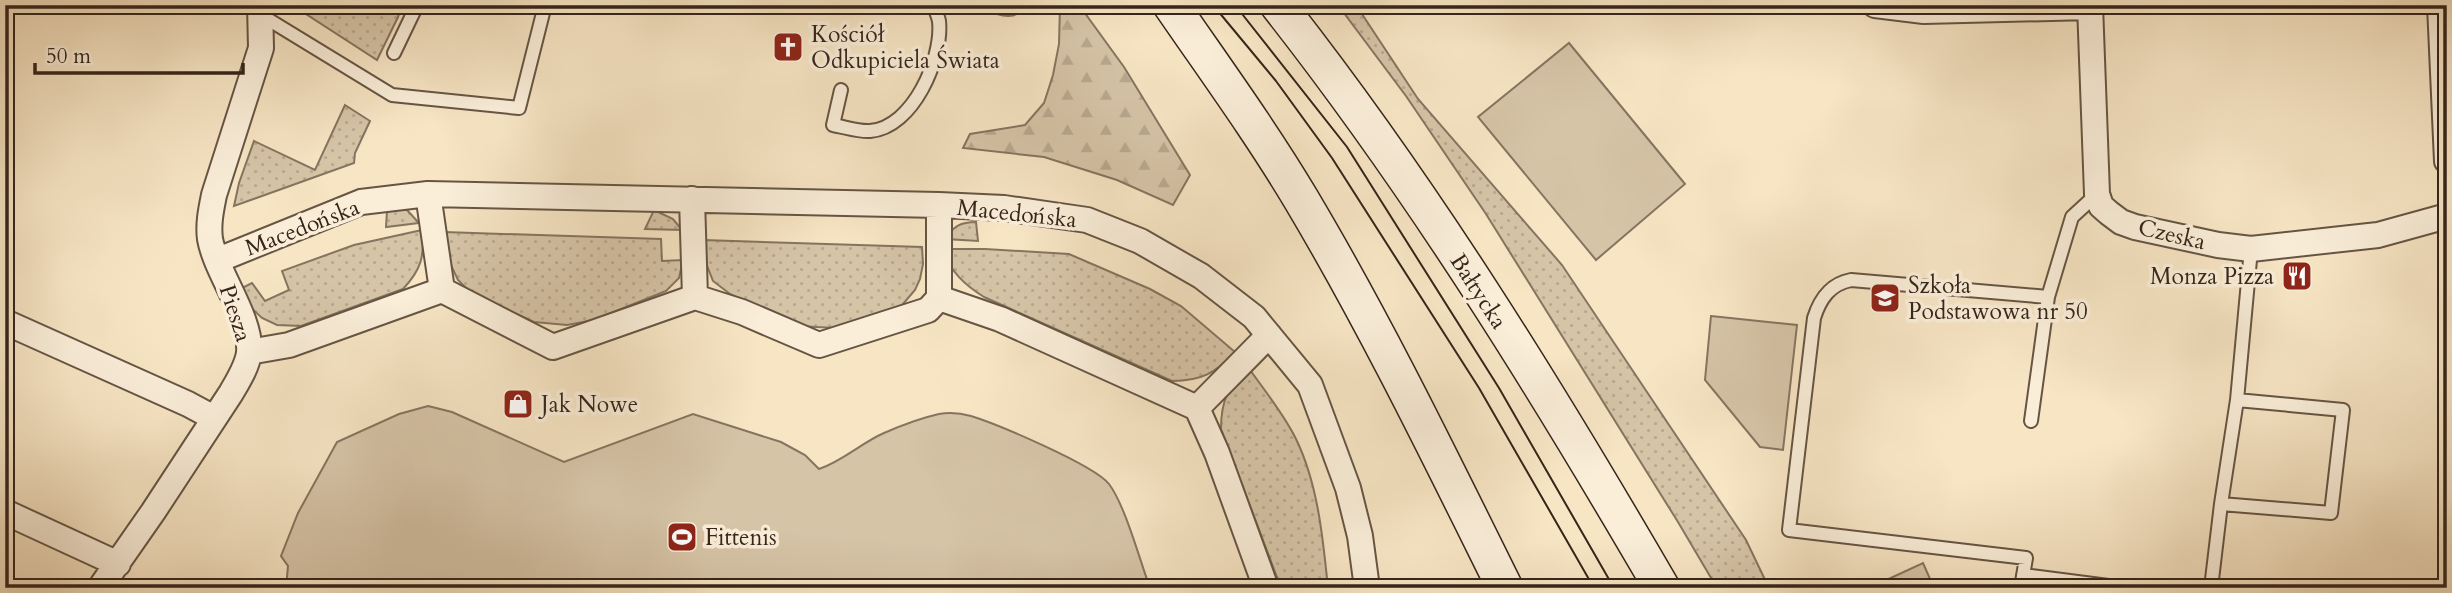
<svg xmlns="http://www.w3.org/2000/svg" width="2452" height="593" font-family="Cardo,serif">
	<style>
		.grass { fill: url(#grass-dots); stroke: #867460; stroke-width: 2 }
		.forest { fill: url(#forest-firs); stroke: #867460; stroke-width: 2 }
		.park { fill: #d6c4a7; stroke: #867460; stroke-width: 2 }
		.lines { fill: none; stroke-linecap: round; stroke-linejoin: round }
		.service-casing { stroke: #654; stroke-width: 16 }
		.minor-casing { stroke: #654; stroke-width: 28 }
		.secondary-casing { stroke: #35251a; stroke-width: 38 }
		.service { stroke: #faeed9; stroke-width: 12 }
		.minor { stroke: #faeed9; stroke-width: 24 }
		.secondary { stroke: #faeed9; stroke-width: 35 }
		.tram { stroke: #35251a; stroke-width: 2 }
		.labels { text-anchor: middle; stroke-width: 7; stroke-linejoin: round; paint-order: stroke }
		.poi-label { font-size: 23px; fill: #35251a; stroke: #faeed9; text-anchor: start }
		.street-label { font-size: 23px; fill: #35251a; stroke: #faeed9 }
	</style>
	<defs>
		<pattern id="grass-dots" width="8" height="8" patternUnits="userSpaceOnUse" patternTransform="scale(1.75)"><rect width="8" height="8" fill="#d6c4a7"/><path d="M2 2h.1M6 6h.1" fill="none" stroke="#b8a88f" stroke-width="1.8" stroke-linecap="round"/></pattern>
		<pattern id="forest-firs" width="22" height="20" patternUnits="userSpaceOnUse" patternTransform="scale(1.75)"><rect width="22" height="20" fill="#d6c4a7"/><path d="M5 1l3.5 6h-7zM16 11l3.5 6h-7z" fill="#b8a88f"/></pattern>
	</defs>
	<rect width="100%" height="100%" fill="#f7e5c4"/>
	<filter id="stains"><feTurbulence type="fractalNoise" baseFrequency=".00286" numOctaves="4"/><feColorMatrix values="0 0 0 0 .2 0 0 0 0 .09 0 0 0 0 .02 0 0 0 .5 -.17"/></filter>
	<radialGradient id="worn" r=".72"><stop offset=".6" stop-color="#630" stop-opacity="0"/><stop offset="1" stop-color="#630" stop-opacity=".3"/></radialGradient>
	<path class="grass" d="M292,5H402L398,17L377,60Z
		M990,5H1025C1019,17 1009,18 997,14Z
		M1338,5H1356L1418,99L1562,265L1746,540L1769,588H1717L1678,522L1486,214L1406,96Z
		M345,105L370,121L355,153L354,163L234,206L239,183L254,141L315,170Z
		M397,209L407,210L419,223L386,227L387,211Z
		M654,210L673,219L682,230L645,229Z
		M976,222L978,241L946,239C953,226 961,222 976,222Z
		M422,230C425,256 421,270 403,289L301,326L277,325L262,318L246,303L240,289L252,283L265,301L289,290L282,271L354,245Z
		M444,232L661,239L662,261L683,260L679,278L666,291L594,320L567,325L534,322L471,293L458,280L448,259Z
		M703,240L922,247L923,264L920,279L915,290L897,311L836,328L797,326L730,294L713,281L706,263Z
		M943,249H985L1069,254L1150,289L1181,306L1235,352C1216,373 1201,381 1172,381L984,297C965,285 950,272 943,249Z
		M1248,367C1264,390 1284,414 1296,439C1318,484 1323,539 1328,588H1281L1221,429C1221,400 1228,387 1248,367Z"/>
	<path class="forest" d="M1060,5H1079L1124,67L1190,175L1173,205L1117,180L1044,157L963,148L970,134L1025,125L1044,103L1053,75L1059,44Z"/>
	<path class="park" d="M1569,43L1685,184L1596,260L1478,117Z
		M1711,316L1797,325L1783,450L1760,447L1705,380Z
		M428,406L452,412L564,462L693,414L781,442L805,455L819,469C843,461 861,443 884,433C900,426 921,418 939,414C950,412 960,413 971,416C997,424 1094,465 1109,484C1125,505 1140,561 1150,588H286L288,566L281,556L298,513L337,442L399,414Z
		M1923,563L1934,588H1869Z"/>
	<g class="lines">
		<g class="service-casing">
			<path id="service" d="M261,15L392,95L519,108L545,5
				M394,53L417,5
				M841,90L833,125C845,127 859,132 870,131C913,128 943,58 939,21C938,16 935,10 934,5
				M2031,421L2048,297
				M2221,504L2331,513L2343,410L2237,400
				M2023,575L2124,588
				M2021,588L2026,558L1789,530L1814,318C1820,299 1830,284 1851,280L2048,297L2072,217L2097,194
				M2211,588L2221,504L2237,400L2251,249"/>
		</g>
		<g class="minor-casing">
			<path id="minor" d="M1875,5L1924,11L2090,7
				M2090,5L2097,194L2101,206L2109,213L2121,222L2135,227L2218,245L2251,249L2378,235L2447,216
				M2440,5L2447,161
				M218,260L361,202L428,194L939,205L1004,208L1087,220L1140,241L1201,276L1254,317L1310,385L1348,488L1360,536L1367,588
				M442,290L553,347L695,297L692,199
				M695,297L742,312L819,345L928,310L939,298V205
				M939,298L1000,319L1197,408L1269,335
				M5,322L188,404L214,418
				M249,352L289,345L442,290L428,194
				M1197,408L1217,453L1266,588
				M5,512L118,564
				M100,588L153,512L231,393C238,381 247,367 249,353C252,318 216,273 210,239C208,224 211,210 214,195L261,48L260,5"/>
		</g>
		<g class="secondary-casing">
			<path id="secondary" d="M1171,5C1215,69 1261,132 1301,199C1376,325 1440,457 1505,588
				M1278,5C1422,188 1545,387 1662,588"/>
		</g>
		<use href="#service" class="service"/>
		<use href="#minor" class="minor"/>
		<use href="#secondary" class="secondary"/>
		<path class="tram" d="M1213,5L1276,81L1332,158L1479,388L1594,588
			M1235,5L1347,147L1499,388L1614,588"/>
	</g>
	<defs>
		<g id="church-square" transform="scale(1.575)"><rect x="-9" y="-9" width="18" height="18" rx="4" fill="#8f2418" stroke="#faeed9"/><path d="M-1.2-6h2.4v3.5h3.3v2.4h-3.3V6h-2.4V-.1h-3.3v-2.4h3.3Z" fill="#fff"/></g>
		<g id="restaurant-square" transform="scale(1.575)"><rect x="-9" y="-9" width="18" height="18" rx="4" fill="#8f2418" stroke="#faeed9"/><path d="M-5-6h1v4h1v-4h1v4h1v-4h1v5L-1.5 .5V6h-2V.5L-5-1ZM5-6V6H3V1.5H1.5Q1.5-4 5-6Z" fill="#fff"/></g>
		<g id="school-square" transform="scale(1.575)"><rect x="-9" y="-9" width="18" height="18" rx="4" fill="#8f2418" stroke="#faeed9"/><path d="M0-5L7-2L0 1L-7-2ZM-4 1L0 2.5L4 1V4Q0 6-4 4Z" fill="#fff"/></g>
		<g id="shop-square" transform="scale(1.575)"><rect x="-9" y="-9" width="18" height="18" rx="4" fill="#8f2418" stroke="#faeed9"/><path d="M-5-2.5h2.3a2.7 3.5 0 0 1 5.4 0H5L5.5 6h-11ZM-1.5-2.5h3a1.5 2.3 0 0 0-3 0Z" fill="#fff"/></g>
		<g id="stadium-square" transform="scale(1.575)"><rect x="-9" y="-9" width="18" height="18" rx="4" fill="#8f2418" stroke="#faeed9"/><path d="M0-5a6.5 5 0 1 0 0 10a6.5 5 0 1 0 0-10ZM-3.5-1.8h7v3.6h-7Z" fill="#fff"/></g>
	</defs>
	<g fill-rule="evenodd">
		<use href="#church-square" x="788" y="47"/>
		<use href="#restaurant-square" x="2297" y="276"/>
		<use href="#school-square" x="1885" y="298"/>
		<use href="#shop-square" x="518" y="404"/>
		<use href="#stadium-square" x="682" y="537"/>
	</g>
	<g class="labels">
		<g class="poi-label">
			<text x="811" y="42">Kościół<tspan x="811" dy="26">Odkupiciela Świata</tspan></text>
			<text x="2274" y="284" text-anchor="end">Monza Pizza</text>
			<text x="1908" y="293">Szkoła<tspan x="1908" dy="26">Podstawowa nr 50</tspan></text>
			<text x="541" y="412">Jak Nowe</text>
			<text x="705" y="545">Fittenis</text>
		</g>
		<g class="street-label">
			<text transform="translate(1017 213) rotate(6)" y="8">Macedońska</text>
			<text transform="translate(302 227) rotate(-21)" y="8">Macedońska</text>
			<text transform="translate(2172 234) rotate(13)" y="8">Czeska</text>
			<text transform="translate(1479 291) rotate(57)" y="8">Bałtycka</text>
			<text transform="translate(236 313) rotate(72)" y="8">Piesza</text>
		</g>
	</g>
	<rect width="2452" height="593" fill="none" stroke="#f7e5c4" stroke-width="28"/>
	<rect x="7" y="7" width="2438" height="579" fill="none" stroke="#35251a" stroke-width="3.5"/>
	<rect x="14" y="14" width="2424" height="565" fill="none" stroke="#35251a" stroke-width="2"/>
	<path d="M35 63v10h208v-10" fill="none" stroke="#35251a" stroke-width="3.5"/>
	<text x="46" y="63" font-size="21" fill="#35251a" stroke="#faeed9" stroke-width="5" paint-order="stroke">50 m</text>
	<rect width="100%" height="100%" filter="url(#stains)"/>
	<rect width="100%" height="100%" fill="url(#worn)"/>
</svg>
